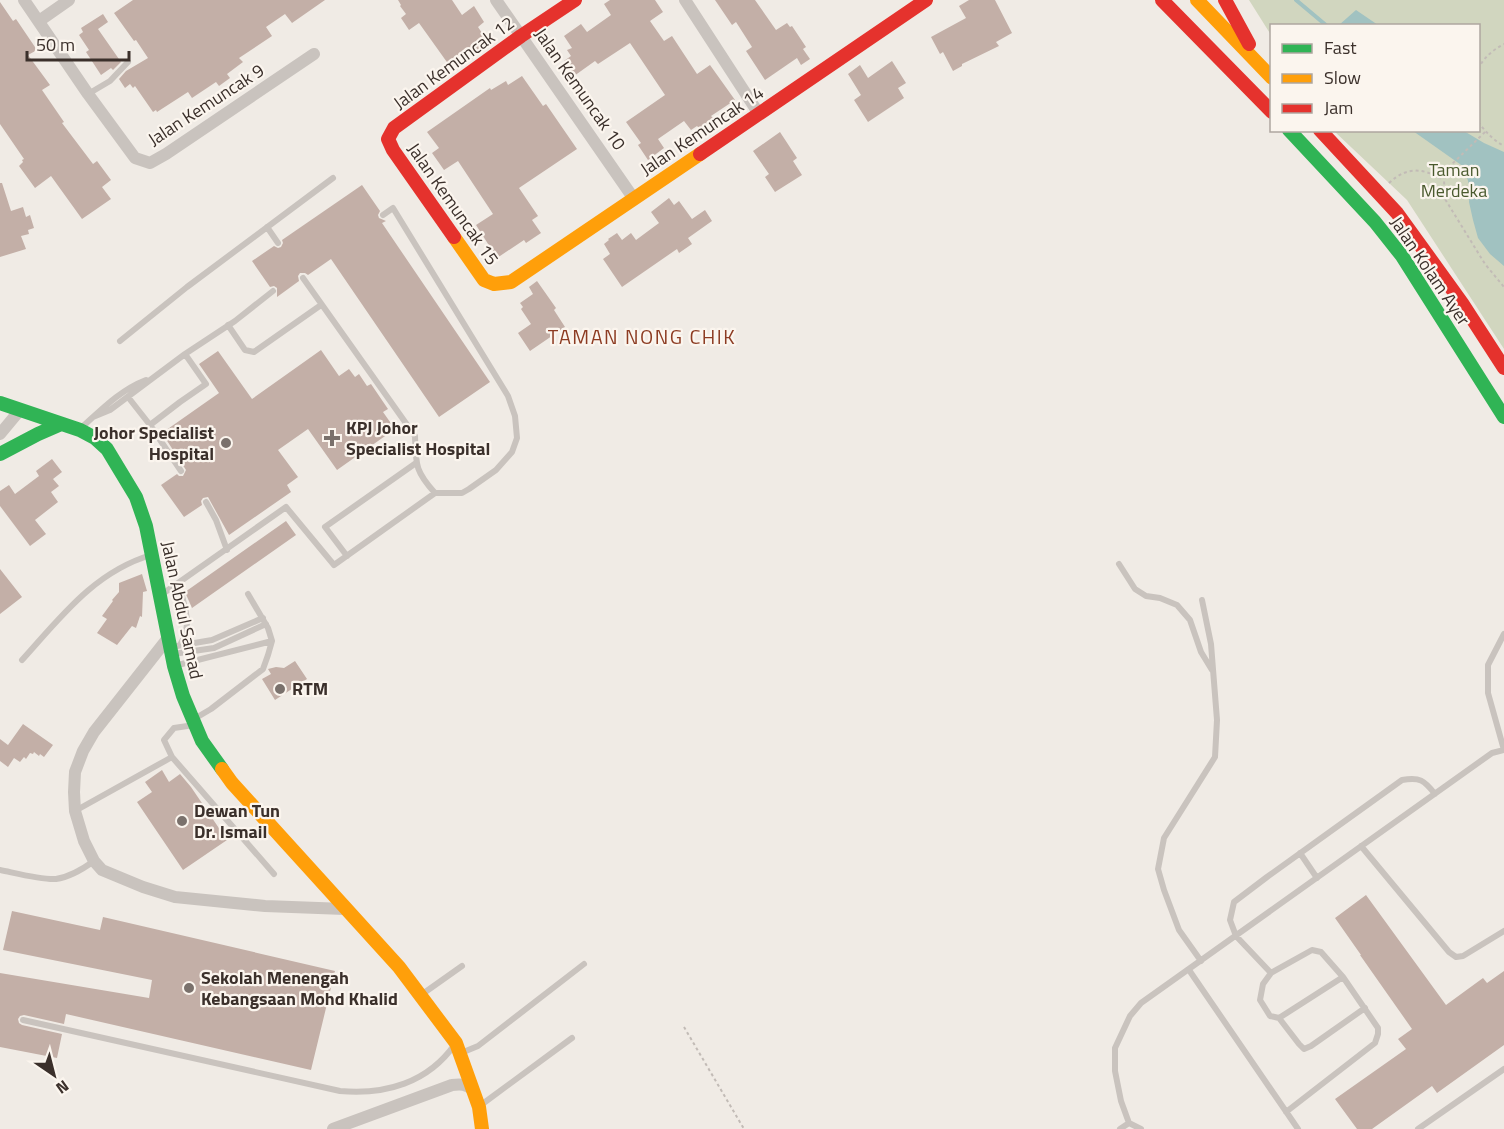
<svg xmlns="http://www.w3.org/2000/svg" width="1504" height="1129" font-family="'Titillium Web',sans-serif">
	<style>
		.green { fill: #d1d6bf }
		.water { fill: #a1c2c1 }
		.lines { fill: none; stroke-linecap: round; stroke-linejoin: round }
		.stream { stroke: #a1c2c1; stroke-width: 4 }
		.building { fill: #c3afa7 }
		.path { stroke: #c2bbb6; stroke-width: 2; stroke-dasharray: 3 3; stroke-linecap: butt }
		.lane { stroke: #c9c3be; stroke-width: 6 }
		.street { stroke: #c9c3be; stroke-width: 12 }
		.fast { stroke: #30b455; stroke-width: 14 }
		.slow { stroke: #ff9f0a; stroke-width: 14 }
		.jam { stroke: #e5322d; stroke-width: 14 }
		.poi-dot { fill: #7a716c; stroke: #fbf5ee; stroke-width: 2 }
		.labels { text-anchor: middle; stroke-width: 4.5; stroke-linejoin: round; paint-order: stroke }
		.street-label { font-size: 18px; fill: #3b302b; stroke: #fbf5ee }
		.park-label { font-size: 18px; fill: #4a5a2e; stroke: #fbf5ee }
		.poi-label { font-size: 18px; font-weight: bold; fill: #3b302b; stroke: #fbf5ee; text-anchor: start }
		.neighbourhood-label { font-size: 20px; letter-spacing: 1.5px; fill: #8c3b22; stroke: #fbf5ee }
	</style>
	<rect width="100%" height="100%" fill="#f0ebe5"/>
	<path class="green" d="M1249,0H1504V349L1407,200L1334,131L1478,130V26H1272L1271,35Z"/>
	<path class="water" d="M1356,10L1378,25H1339Z
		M1413,131H1464L1484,143L1504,152V266L1490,254L1478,238L1473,220L1469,202L1470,188L1464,167Z"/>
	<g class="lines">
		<path class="stream" d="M1296,0L1327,26"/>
	</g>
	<path class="building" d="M133,0H325L292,23L285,14L266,27L272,36L239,58L243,62L227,74L230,78L219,86L216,82L192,98L188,92L157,112L156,110L153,112L135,86L133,88L130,84L125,88L119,79L126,71L148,58L136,40L134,41L114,13Z
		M398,0H452L462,15L474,6L484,22L478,27L484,36L478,40L483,47L472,55L473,58L454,72L419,23L409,30L401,18L406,14L400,6L401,5Z
		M610,0H655L663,12L650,21L664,41L672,36L697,74L710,65L735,100L711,116L714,119L700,129L697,126L691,130L684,121L658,139L664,148L648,160L638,145L641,143L626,122L665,95L630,43L598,64L595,61L574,76L564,61L571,56L567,50L572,48L564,36L581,24L587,32L611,15L604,4Z
		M715,0H755L776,30L787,23L790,27L792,26L806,47L803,49L810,59L801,65L797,58L765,80L746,51L752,47L736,22L732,25Z
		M969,0H995L1012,33L996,42L999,46L962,64V66L953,71L943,52L940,54L931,37L966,18L959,6Z
		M0,2L13,21L16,19L37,50L28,55L50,85L42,90L64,122L62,123L93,164L97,161L111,180L102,187L111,199L82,219L51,176L35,188L19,166L23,162L22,160L24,159L0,124Z
		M103,14L108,22L98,29L121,62L113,70L111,68L101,75L86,52L89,50L79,35L83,32L81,28Z
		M892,61L906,83L898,88L904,98L868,122L854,100L861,95L848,74L860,65L868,78Z
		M522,76L543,106L546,104L577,149L519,188L538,216L532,220L541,233L526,243L524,240L497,258L476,225L493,214L458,161L444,170L432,153L439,148L427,132L490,88L491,90L506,81L508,85Z
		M780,132L797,158L793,161L802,175L775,192L765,177L769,174L753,151Z
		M0,183H2L11,211L23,207L26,217L30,215L34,228L28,230L29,234L21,236L26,249L0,257Z
		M362,185L380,211L378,215L379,218L386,221L382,223L490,382L439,417L331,259L308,275L305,273H300L298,276L299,281L277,297V288L274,286L270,287L252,261L274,246L278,248L281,247L283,243L282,240Z
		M669,198L674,205L679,201L692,219L705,210L712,221L688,238L692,244L679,253L677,249L622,287L603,259L610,254L604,244L609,240L608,239L617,233L622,240L631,233L636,240L659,223L651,212Z
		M537,281L556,308L554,310L565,327L530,351L518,333L531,324L521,309L523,307L520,303L533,294L529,287Z
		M321,350L339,376L349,369L355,377L359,374L367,386L371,384L388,409L383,412L395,429L337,470L308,429L278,450L298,477L287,485L291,492L229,535L208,497L203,498L201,501L202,505L184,517L161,485L177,474L179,476H183L186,470L162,433L219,393L199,364L218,351L252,399Z
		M52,459L62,472L53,479L59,486L51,492L58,502L35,520L46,534L30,546L0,506V491L9,485L15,494L39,476L36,471Z
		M286,521L296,535L192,608L185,592Z
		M0,569L22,597L0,614Z
		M142,574L147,591L143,592L142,617L140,616L136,628L132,626L117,645L97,633L107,619L102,616L113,601L112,600L119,592V583Z
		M295,661L307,679L275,700L262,679L271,674L268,669L276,667L284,668Z
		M23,724L53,745L44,757L40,754L39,756L34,752L33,754L30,753L26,759L24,757L20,762L14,758L8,767L0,761V739L8,745Z
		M162,770L169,782L180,774L191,787L227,840L183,870L137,802L152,792L145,782Z
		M1366,895L1446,1005L1483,978L1487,983L1504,971V1045L1437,1093L1432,1086L1372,1129H1357L1335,1099L1406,1049L1398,1039L1412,1029L1360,955H1361L1335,918Z
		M12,911L100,930L103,917L335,971L311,1070L66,1014L64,1024L24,1015L20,1016L18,1019L19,1023L22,1025L62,1034L57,1058L0,1047V973L149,998L152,980L3,950Z"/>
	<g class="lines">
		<path class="path" d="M1478,69C1484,57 1493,50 1504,44
			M1478,122C1486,132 1493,140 1504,146
			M1485,132L1447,169L1444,180L1445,199L1485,264L1504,287
			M1389,183C1407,166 1424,168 1443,180
			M684,1027L744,1129"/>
		<path class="lane" d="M88,94L110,81L128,62
			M267,227L278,243
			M303,278L415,436C416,465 415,471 435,493
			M228,325L245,350L254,352L321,305
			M120,341L187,287L333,178
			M185,354L235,321L273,291
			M128,397L150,425L181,471
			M93,417L110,410L185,354L206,384L180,402L150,425
			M80,429C101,410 120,390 146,380
			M206,502L216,520L227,550
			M347,556L325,527L416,463
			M1119,564L1135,589L1146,596L1160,598L1177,605L1190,620L1201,652L1212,670
			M161,595L286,507L334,565L435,493H462L469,489L496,470L512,452L517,438L515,416L508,396L393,208L383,215
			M180,645C191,627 187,615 182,596
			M171,647L212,640L263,618
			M173,654L214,648L266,624
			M22,660C60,618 94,572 151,555
			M174,666L272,641
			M194,719L211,709L263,669L268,655L272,641L268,628L248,594
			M194,725L174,728L164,740L172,757L274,874
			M1504,750L1488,693V665L1504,634
			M75,811L172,757
			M1361,846L1449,952L1456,957L1463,956L1504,931
			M1300,853L1317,878
			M0,870C15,873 41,880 56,879C70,877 83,869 94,861
			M1201,961L1179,930L1164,890L1158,869L1164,838L1215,757L1217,720L1211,644L1202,600
			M1189,970L1298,1129
			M1271,973L1312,950L1321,952L1343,977
			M421,995L462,966
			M1279,1018L1299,1044L1304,1049L1311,1046L1365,1008
			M23,1020L340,1091C385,1095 428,1083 455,1044
			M461,1053L478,1046L584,964
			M481,1105L572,1038
			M1286,1112L1375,1043L1378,1034V1028L1343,977L1279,1018L1270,1016L1260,1000L1263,984L1271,973L1236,936L1230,920L1234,902L1267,877L1402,780C1420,777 1424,780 1435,794
			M1120,1129L1129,1123
			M1141,1129L1129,1123L1121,1101L1115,1071V1048L1130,1016L1141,1003L1492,753L1504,750
			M1418,1129L1504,1069"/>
		<path class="street" d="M24,0L88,94L135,158L150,163L166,154L314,54
			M496,0L634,199
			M685,0L759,114
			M39,21L69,0
			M0,434L20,410
			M168,638L94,732L83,751L75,772L74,792L75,811L84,841L94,861L102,870L143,887L175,897L265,906L345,909
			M333,1129L452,1085C461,1084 466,1084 473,1090"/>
		<path class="fast" d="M1289,130L1375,222L1402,256L1504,417
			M0,403L80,430L95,438L107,449L136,497L146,526L174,666L183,696L202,741L222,769
			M0,454L38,434L61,424"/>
		<path class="slow" d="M1197,0L1272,78
			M454,237L484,280L494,284L511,282L700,154
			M222,769L232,783L399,967L456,1043L479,1107L482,1129"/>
		<path class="jam" d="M1162,0L1272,112
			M1225,0L1249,44
			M1320,130L1397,213L1462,303L1504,368
			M700,154L926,0
			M454,237L393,150L388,139L394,128L521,36L575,0"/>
	</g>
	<g class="poi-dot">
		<path d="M329 429h6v6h6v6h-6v6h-6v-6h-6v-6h6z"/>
		<circle cx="226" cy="443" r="6"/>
		<circle cx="280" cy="689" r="6"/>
		<circle cx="182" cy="821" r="6"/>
		<circle cx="189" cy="988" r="6"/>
	</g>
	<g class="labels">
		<g class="street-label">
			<text transform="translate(454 63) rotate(-36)" y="6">Jalan Kemuncak 12</text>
			<text transform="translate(580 89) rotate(55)" y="6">Jalan Kemuncak 10</text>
			<text transform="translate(206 105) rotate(-33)" y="6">Jalan Kemuncak 9</text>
			<text transform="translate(702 131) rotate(-34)" y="6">Jalan Kemuncak 14</text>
			<text transform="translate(453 204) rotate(55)" y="6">Jalan Kemuncak 15</text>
			<text transform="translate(1430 271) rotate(56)" y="6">Jalan Kolam Ayer</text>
			<text transform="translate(182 610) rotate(78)" y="6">Jalan Abdul Samad</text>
		</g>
		<g class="park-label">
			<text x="1454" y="176">Taman<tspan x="1454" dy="21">Merdeka</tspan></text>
		</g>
		<g class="poi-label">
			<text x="346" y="434">KPJ Johor<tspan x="346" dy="21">Specialist Hospital</tspan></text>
			<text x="214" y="439" text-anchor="end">Johor Specialist<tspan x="214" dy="21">Hospital</tspan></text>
			<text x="292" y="695">RTM</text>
			<text x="194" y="817">Dewan Tun<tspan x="194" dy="21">Dr. Ismail</tspan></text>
			<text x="201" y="984">Sekolah Menengah<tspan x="201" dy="21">Kebangsaan Mohd Khalid</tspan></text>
		</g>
		<g class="neighbourhood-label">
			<text x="642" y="344">TAMAN NONG CHIK</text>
		</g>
	</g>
	<rect x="1270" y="24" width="210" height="108" fill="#fbf5ee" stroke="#aea6a0" stroke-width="1.5"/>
	<rect x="1282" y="44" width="30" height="9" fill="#30b455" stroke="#aea6a0" stroke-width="1.5"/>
	<text x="1324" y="54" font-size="18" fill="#3b302b">Fast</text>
	<rect x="1282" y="74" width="30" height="9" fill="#ff9f0a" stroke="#aea6a0" stroke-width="1.5"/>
	<text x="1324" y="84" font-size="18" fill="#3b302b">Slow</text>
	<rect x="1282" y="104" width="30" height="9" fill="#e5322d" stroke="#aea6a0" stroke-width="1.5"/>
	<text x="1324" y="114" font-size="18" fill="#3b302b">Jam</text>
	<g transform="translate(54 1075) rotate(145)" stroke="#fbf5ee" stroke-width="4.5" paint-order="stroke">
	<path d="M0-4.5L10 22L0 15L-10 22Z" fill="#3b302b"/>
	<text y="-9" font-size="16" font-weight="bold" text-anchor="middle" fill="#3b302b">N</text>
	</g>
	<path d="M27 51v9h102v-9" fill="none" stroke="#3b302b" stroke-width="3"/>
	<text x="36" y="51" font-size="18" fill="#3b302b" stroke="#fbf5ee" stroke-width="4.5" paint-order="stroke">50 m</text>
</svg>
